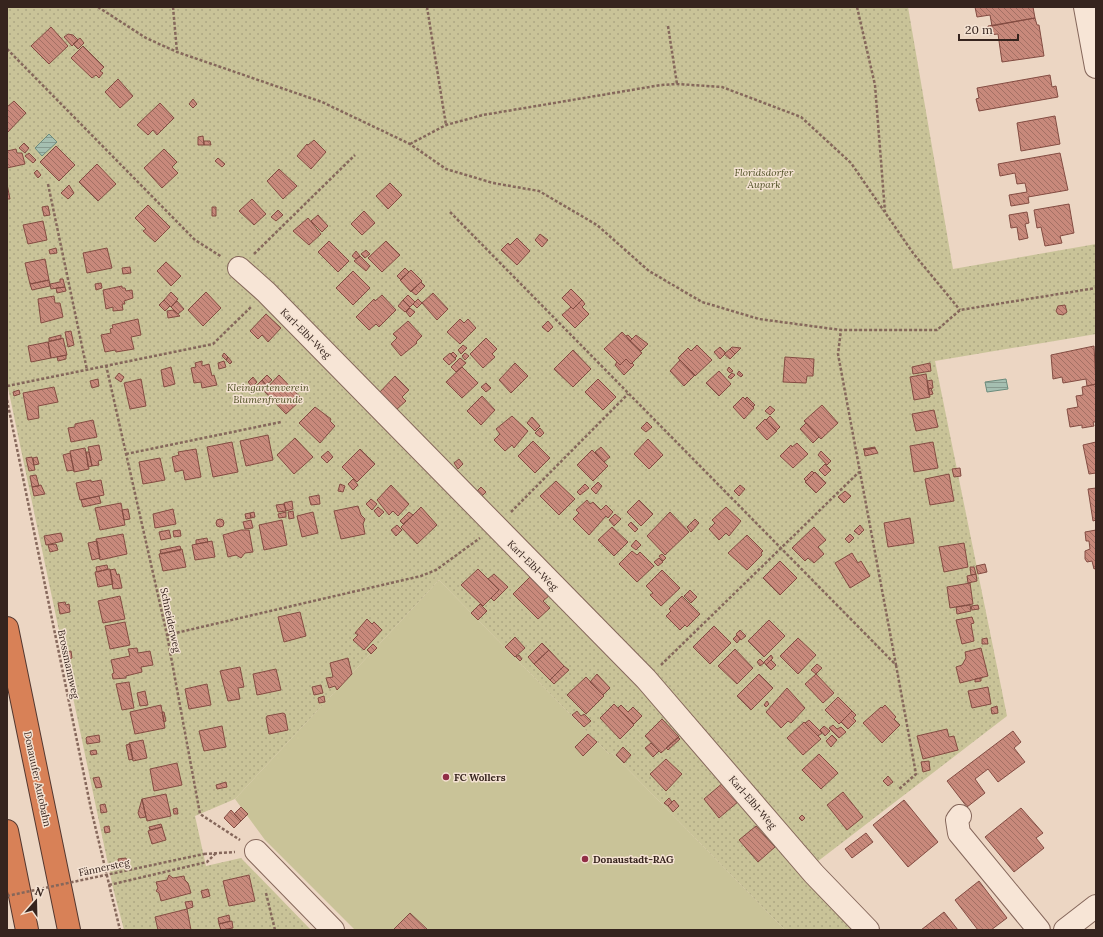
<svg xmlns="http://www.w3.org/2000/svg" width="1103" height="937" font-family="Lora,serif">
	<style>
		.grass { fill: #c9c398 }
		.park { fill: url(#park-dots) }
		.water { fill: url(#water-rules); stroke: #6c8c7d }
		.building { fill: url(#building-back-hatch); stroke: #834c42 }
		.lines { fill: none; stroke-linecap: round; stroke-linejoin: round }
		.minor-casing { stroke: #85675b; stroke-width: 24 }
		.highway-casing { stroke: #53372f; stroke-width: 24 }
		.path { stroke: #85675b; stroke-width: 2.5; stroke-dasharray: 3 2; stroke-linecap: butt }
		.minor { stroke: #f7e5d6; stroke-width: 22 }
		.highway { stroke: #d88157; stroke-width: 22 }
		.path-bridge { stroke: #85675b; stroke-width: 2.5; stroke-dasharray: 3 2; stroke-linecap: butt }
		.poi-dot { fill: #912e46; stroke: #f4e2d2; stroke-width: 1.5 }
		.labels { text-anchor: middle; stroke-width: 3; stroke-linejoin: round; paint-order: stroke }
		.park-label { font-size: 10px; font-style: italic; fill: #515126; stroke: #f4e2d2 }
		.street-label { font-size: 10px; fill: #36241e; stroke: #f4e2d2 }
		.poi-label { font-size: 10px; font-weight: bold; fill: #36241e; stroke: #f4e2d2; text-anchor: start }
	</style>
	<defs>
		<pattern id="park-dots" width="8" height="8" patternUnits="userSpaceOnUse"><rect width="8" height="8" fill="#c9c398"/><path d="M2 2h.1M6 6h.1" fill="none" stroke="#ada783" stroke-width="1.8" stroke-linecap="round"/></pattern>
		<pattern id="water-rules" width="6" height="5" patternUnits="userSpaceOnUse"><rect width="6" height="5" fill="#a5bfb1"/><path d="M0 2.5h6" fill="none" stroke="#879b8f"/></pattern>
		<pattern id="building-back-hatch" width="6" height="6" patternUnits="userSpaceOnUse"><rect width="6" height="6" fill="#c8897b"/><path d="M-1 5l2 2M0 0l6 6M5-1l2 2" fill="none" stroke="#a37064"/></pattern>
	</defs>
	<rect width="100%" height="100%" fill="#ecd6c3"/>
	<path class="grass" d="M439,580L609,754L612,753L785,930H355L265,840L235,799Z"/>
	<path class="park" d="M7,7H908L953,269L1096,244V334L935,361L1007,716L800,875L855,930H785L612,753L609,754L439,580L235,799L195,816L206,866L241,858L311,930H124L113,888L7,383Z"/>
	<path class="water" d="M49,134L57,142L42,156L35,148Z
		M1006,379L1008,389L987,392L985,382Z"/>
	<path class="building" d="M975,7H1033L1035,18L992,26L990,15L977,17Z
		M1035,18L1037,25H1039L1044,56L1002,62L998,34L989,35L988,26Z
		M51,27L68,46L49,64L31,46Z
		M68,34L73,35L78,40L72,46L64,37Z
		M80,38L84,43L78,49L73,44Z
		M83,46L104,67L100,71L103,73L99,78L96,75L92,78L71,58Z
		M1050,75L1052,87L1056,86L1058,97L979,111L976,99L979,98L977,88Z
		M118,79L133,96L120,108L105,92Z
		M193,99L197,104L193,108L189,104Z
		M14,101L26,113L7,133V107Z
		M160,103L174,118L157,135L153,130L148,135L137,125Z
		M1055,116L1060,144L1021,151L1017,123Z
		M203,136L204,145H198V137Z
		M314,140L326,152L311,169L297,156L307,144L308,145Z
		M204,141H210L211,145H204Z
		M24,143L29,148L25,153L19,148Z
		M56,146L75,165L59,181L40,162Z
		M16,149L17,153H22L25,164L7,168V151Z
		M164,149L177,162L172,167L178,173L162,188L144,168Z
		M29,153L36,160L33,163L25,156Z
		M1060,153L1068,190L1028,197L1029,203L1011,206L1009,195L1027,192L1025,183L1017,184L1015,173L1000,176L998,164Z
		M218,158L225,164L222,167L215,161Z
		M97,164L116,184L98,201L79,182Z
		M279,169L297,186L283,199L267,181Z
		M37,170L41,175L38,178L34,173Z
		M390,183L402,195L388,209L376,196Z
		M7,184L10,199H7Z
		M69,185L74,193L68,199L61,193Z
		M252,199L266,214L254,225L239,211Z
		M1069,204L1074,233L1060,236L1062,243L1045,246L1041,227L1037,228L1034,210Z
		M148,205L170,227L155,242L143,231L146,229L135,218Z
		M48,206L50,215L44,216L42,207Z
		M212,207H216V216H212Z
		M278,210L283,215L276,221L271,217Z
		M364,211L375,223L362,235L351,224Z
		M1027,212L1029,223L1025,224L1028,238L1019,240L1017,227L1011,228L1009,215Z
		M318,215L328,226L322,232L311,221Z
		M308,218L321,234L309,245L293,231Z
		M43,221L47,240L28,244L23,225Z
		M540,234L548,240L542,247L535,240Z
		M517,238L530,251L517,265L501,250L508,243L510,245Z
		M329,241L349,261L338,272L318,252Z
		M386,241L400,255L382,272L368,258Z
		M56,248L57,253L50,254L49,250Z
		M107,248L112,268L87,273L83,253Z
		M366,250L370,254L365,258L361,254Z
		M356,251L360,256L356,259L352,256Z
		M360,256L370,266L366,271L354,261Z
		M45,259L49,280L30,284L25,263Z
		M166,262L181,276L171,286L157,271Z
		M130,267L131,273L123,274L122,268Z
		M405,268L409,272L401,280L397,276Z
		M411,270L422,281L411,292L400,280Z
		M353,271L370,288L353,305L336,288Z
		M60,279H63L65,287L51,289L50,284L60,282Z
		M49,280L50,286L32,290L30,284Z
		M421,282L425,286L416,295L411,291Z
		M101,283L102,288L96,290L95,284Z
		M122,286V288H125L126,291L132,290L133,298L124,301L125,304H122L123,310L113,311V307L106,309L103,290Z
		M65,287L66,291L57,293L56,288Z
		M571,289L582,300L573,309L562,298Z
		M171,292L178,299L171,307L164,300Z
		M206,292L221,308L203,326L188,310Z
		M433,293L448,309L437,320L422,303Z
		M382,295L396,310L379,327L376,324L369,330L356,317L374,299L375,301Z
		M408,295L415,302L410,307L403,300Z
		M54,296L55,303H60L63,317L41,323L38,299Z
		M418,299L422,303L417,308L413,304Z
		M164,300L170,306L165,311L159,305Z
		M403,300L410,307L405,312L398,306Z
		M582,300L585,304L582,307L589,314L575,328L562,315L571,307L573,309Z
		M177,301L184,309L178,314L171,307Z
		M1065,305L1067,312L1063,315L1058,314L1056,311L1058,306Z
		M410,308L415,312L410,317L406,312Z
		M173,310L180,316L168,318L167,311Z
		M266,314L281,328L268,342L262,335L258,339L250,331Z
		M138,319L141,335L131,337L134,349L116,352L115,350L105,352L101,335L111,333L110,329L113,328L112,325Z
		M460,319L464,323L468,319L476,328L460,344L447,332Z
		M408,321L422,336L416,342L417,343L401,356L391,344L397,338L393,334Z
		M548,321L553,327L548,332L542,327Z
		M71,331L74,345L68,347L65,332Z
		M622,332L642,353L631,364L626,359L620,365L604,349Z
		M61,335V339L49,341V338Z
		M628,335L632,339L630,341L626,336Z
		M636,335L648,344L641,351L630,341Z
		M63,338L67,355L51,358L48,342Z
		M486,338L497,349L492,354L495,357L483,368L470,354Z
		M48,342L51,358L31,362L28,346Z
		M463,345L467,348L461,354L458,350Z
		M697,345L712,360L695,376L678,358L688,348L691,351Z
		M1094,346L1096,384L1087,386L1086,379L1063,383L1062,377L1053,379L1051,355Z
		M720,347L726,353L720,359L714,352Z
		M732,347L741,348L735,354L730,349Z
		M730,349L735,354L730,359L724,354Z
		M573,350L591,369L573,387L554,369Z
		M453,352L457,356L455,358L451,354Z
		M224,353L228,357L226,360L222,356Z
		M450,353L456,359L449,365L443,359Z
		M465,353L469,356L465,360L462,356Z
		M66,355V359L58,361L57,357Z
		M228,357L232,362L230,364L226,360Z
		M785,357L814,359L813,376H807L806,383L783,382Z
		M460,358L466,363L456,372L451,367Z
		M626,359L631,364L632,363L634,365L624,375L615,365L617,362L620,365Z
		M680,360L695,375L684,386L670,371Z
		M202,361V366L209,364L212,376L214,375L217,385L202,388L201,382L194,383L191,368L196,367L195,363Z
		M224,361L226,367L219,369L218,363Z
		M515,363L528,376L511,393L499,380Z
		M930,363L931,371L913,374L912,367Z
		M171,367L175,384L164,387L161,370Z
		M462,367L478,383L462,398L446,382Z
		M729,367L733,371L730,373L727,370Z
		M719,371L731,384L719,396L706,383Z
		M739,371L743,375L741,377L737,374Z
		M119,373L124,377L121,382L115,378Z
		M732,373L735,375L731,379L728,377Z
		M926,374L930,397L914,400L910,377Z
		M267,375L272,380L266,385L262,380Z
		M279,375L302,399L286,414L264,391Z
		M395,376L409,390L402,397L406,401L396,410L379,393Z
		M253,377L257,382L252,387L248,382Z
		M98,379L99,386L92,388L90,381Z
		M141,379L146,406L130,409L124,383Z
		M598,379L616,397L603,410L585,392Z
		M262,380L266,385L261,390L257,385Z
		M932,380L933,388L928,389L927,381Z
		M486,383L491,388L486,392L481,387Z
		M1096,384V422H1093L1094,426L1082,428V425L1070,427L1067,409L1078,407L1076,396L1083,395L1082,387Z
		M54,387L58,402L38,406L39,418L28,420L23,393Z
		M931,388L933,394L929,395L928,389Z
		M19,390L20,394L14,396L13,392Z
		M482,396L495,410L481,425L467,411Z
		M743,397L754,408L744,419L733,407Z
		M747,397L755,405L753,407L745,399Z
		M822,405L838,423L821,439L804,421Z
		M770,406L775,410L770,415L765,411Z
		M315,407L331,419L330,421L335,426L320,443L299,423Z
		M934,410L938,427L916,431L912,414Z
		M512,416L528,431L514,448L512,445L505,451L494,440L500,434L496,429Z
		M770,416L780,427L776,431L766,420Z
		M532,417L540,426L535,431L527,423Z
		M765,419L777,431L767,440L756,428Z
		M93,420L97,437L71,442L68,428L75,427V424Z
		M647,422L652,427L646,432L641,428Z
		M806,423L819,437L813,443L800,429Z
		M540,428L544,433L540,437L535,433Z
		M268,435L273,460L246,466L240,441Z
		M295,438L313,457L294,474L277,455Z
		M648,439L663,455L649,469L634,454Z
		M533,441L550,458L535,473L518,456Z
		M232,442L238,472L213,477L207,447Z
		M933,442L938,468L914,472L910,446Z
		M1096,442V473L1089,474L1083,445Z
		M797,443L808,454L793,468L780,456L791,445L792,447Z
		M99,445L102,460L98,461L99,465L92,466L88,447Z
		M601,447L610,457L604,462L595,452Z
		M875,447V448L864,450L863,449Z
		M85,448L89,469L74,472L70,451Z
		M875,448L878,453L865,456L864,450Z
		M196,449L201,477L185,480L183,470L175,472L172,457L179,455L178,452Z
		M360,449L375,464L357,482L342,467Z
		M592,450L608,466L593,481L577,465Z
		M328,451L333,457L327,463L321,457Z
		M821,451L831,461L827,465L818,455Z
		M86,452H89L92,466L88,467Z
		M70,453L74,470L67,471L63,455Z
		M32,457L35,470L29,471L26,458Z
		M37,457L39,464L34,465L33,458Z
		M160,458L165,480L143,484L139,462Z
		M459,459L463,464L458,469L454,463Z
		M825,464L831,470L825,476L819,470Z
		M960,468L961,476L954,477L952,469Z
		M812,471L814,473L806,481L804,479Z
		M815,472L826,483L816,493L805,482Z
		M949,474L954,501L930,505L925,479Z
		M36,475L39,486L32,487L30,476Z
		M353,479L358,485L353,490L348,484Z
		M91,480V482L101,480L104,495L80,500L76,483Z
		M556,481L575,499L559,515L540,496Z
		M598,482L602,486L596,494L591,489Z
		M340,484L345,486L343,492L338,491Z
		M585,484L589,488L580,495L577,492Z
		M41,485L45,494L34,496L32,487Z
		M391,485L409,504L398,516L393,511L389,515L377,500Z
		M740,485L745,489L739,496L734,491Z
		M481,487L486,492L479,499L474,494Z
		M1096,488V520L1093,521L1088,489Z
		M845,491L851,496L844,503L838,497Z
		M319,495L320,504L311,505L309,497Z
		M99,496L101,503L83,507L81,500Z
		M371,499L377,504L372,510L366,504Z
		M587,500L590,504L593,502L601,510L606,505L613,512L608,518L606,516L589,535L573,519L579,513L576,510Z
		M639,500L653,514L641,526L627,512Z
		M292,501L293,509L286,511L284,503Z
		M121,503L125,525L100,530L95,508Z
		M284,504L286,511L278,512L276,505Z
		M358,506L361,515L365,519L363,524L365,534L341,539L334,511Z
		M378,507L384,512L379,517L374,511Z
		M421,507L437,525L417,544L401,527Z
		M726,507L741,521L729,536L726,533L719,540L709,529L715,523L712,520Z
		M128,509L130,519L124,520L122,510Z
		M173,509L176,524L155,528L153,514Z
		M293,511L294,518L289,519L288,512Z
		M254,512L255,517L251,518L250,513Z
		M286,512V517L279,518L278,514Z
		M313,512L318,533L302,537L297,516Z
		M409,512L413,515L403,524L400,521Z
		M670,512L689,532L665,555L647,536Z
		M250,513L251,518L246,519L245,514Z
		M615,514L621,519L614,526L609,520Z
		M910,518L914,543L888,547L884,523Z
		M216 523a4 4 0 1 1 8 0a4 4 0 1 1-8 0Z
		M695,519L699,523L691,532L687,527Z
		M251,520L253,528L245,529L243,522Z
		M282,520L287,545L264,550L259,525Z
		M631,522L638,529L635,532L628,525Z
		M397,525L402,530L396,536L391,530Z
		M860,525L864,530L859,535L854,531Z
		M612,527L628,542L614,556L598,540Z
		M814,527L826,540L818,547L824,554L814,563L808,558L805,561L792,548Z
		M169,530L171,538L161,540L159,532Z
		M180,530L181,536L174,537L173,531Z
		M241,530H249L253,552L245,553L241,558L236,555L228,557L223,535Z
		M1096,530V568L1094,569L1092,561L1087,562L1085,559V551L1090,549L1089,541H1086L1085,532Z
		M61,533L63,541L46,545L44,536Z
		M123,534L127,554L100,560L96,539Z
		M850,534L854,538L849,543L845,539Z
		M747,535L763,551L761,553L762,555L747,570L728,553Z
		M207,538L208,542L196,544V540Z
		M636,540L641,545L636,550L631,546Z
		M97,541L100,558L92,560L88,543Z
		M212,541L215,557L195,560L192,545Z
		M964,543L968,567L944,572L939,547Z
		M56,544L58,550L50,552L48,545Z
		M180,546L181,550L161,554L160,550Z
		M182,549L186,567L163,571L159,554Z
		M632,551L637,555L640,552L654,566L637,582L619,564Z
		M852,553L858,563L861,561L870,576L850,588L835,563Z
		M662,554L666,558L663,561L659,556Z
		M659,558L663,562L658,566L654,562Z
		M780,561L797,578L780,595L763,578Z
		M985,564L987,572L978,574L976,566Z
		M107,565L108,569L97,572L96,567Z
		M970,567H974L976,574L971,575Z
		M110,569L113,584L98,587L95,572Z
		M115,569L117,575L119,574L122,588L113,589L110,570Z
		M478,569L499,590L483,606L461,585Z
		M662,570L680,588L661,606L650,595L653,593L646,586Z
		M494,574L508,587L494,601L491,598L499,590L488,579Z
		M976,574L977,581L968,583L967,576Z
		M532,575L550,595L543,601L550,608L538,619L513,594Z
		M970,583L973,604L950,608L947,587Z
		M690,590L697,597L691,603L684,596Z
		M120,596L125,619L103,623L98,601Z
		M682,596L700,614L687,627L685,625L680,630L666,616L671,611L669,609Z
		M65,602L66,605L69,604L70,612L60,614L58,603Z
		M480,604L487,611L478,620L471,613Z
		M970,605L971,611L957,614L956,607Z
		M978,605L979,609L972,610L971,606Z
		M300,612L306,636L284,642L278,617Z
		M972,617L974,623L971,624L974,641L962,644L956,620Z
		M367,619L372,624L374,622L382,630L364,650L353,640L358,635L355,633Z
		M769,620L785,636L764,657L748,641Z
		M125,622L130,645L110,649L105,626Z
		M714,626L731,643L710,664L693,647Z
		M740,630L746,636L741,640L736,634Z
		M737,635L740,639L737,643L733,639Z
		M515,637L525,648L515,657L505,647Z
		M798,638L816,655L798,674L780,656Z
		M987,638L988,644H982V639Z
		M542,643L549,650L534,664L528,657Z
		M373,644L377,648L371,654L367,650Z
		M137,648L138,653L150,651L153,665L141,667L142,672L126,676V678L113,679L112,674L114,673L111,660L130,656L128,649Z
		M981,648L988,676L960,683L956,667L962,665L966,658L965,652Z
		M735,649L753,668L737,684L718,666Z
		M549,650L564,666L550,680L534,664Z
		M71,651L72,658L68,659L66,652Z
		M519,655L522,659L520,661L516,657Z
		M771,655L773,658L766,665L764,662Z
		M348,658L352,674L337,690L335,686L329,688L326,678L333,677L330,663Z
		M760,659L764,663L760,666L757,662Z
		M771,660L776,665L771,670L766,665Z
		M817,664L822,668L816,674L811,670Z
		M564,666L569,670L554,684L550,680Z
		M240,667L244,687L238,688L240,699L228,701L220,671Z
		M276,669L281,690L257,695L253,674Z
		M597,674L610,688L603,695L590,682Z
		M759,674L773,688L751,710L737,696Z
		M816,674L834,693L823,703L805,684Z
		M586,677L604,696L586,714L567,695Z
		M981,678V681L975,682V679Z
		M129,682L134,708L122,710L116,684Z
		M207,684L211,705L189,709L185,689Z
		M321,685L323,693L314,695L312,687Z
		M988,687L991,704L972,708L968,691Z
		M787,688L805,708L791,723L788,721L781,728L766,712Z
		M145,691L148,705L140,706L137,693Z
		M324,696L325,702L319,703L318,698Z
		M838,697L852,711L839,724L825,710Z
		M767,701L769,704L766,707L764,705Z
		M614,704L634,725L620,739L600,718Z
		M161,705L165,728L135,734L130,712Z
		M621,705L628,712L633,707L642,716L634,724L618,708Z
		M885,705L896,717L894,719L900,725L882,743L863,723L881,707L882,708Z
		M997,706L998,713L992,714L991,708Z
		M577,711L581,716L584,714L591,721L584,727L572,715Z
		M852,711L856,715L853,718L856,721L848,729L841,722Z
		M162,712H164L166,721L164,722Z
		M283,713L285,714L288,730L269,734L266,718L267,716Z
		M662,719L679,737L661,753L645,736Z
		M809,720L822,733L818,736L805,723Z
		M804,722L821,739L803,755L787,738Z
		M833,725L837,729L841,727L846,732L839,738L829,728Z
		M222,726L226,747L204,751L199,731Z
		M824,726L830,731L825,736L820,730Z
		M947,729L949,737L954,736L958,750L923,759L917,736Z
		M1013,731L1021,742L1014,748L1025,762L998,782L988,769L975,779L985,793L967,807L947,781Z
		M588,734L597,742L583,756L575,747Z
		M99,735L100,742L87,744L86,738L87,737Z
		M832,735L837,740L831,747L826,741Z
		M678,737L680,739L668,750L666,748Z
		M143,740L147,758L133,761L129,743Z
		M651,743L659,751L653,757L645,748Z
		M130,744L133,759L129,760L126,745Z
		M623,747L631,755L624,763L616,755Z
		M96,750L97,754L91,755L90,751Z
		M819,754L838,773L821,789L802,770Z
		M666,759L682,774L666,791L650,774Z
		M929,761L930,770L923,772L921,762Z
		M177,763L182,785L154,791L150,769Z
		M888,776L893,782L888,786L883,781Z
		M99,777L102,787L96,788L93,778Z
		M226,782L227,787L217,789L216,785Z
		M724,782L739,801L719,818L704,799Z
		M843,792L863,817L847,830L827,805Z
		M166,794L171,816L147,821L142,799Z
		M669,798L672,802L668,806L664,803Z
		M142,799L146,817L140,818L138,813Z
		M674,800L679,806L673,812L668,806Z
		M904,800L938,842L908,867L873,825Z
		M105,804L107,812L101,813L100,805Z
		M241,807L248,814L241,821L234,814Z
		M177,808L178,814H174L173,809Z
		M1021,808L1043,833L1036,838L1044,848L1014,872L985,837Z
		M231,810L241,821L234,828L224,818Z
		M802,815L805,818L802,821L799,818Z
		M161,824L162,827L150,830L149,827Z
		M109,826L110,832L105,833L104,827Z
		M756,826L775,847L758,862L739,840Z
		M162,827L166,840L152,844L148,831Z
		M866,833L873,842L852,858L845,849Z
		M126,858L127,862L119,863L118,859Z
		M169,875L173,878L184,876L185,880L188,883L191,893L161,901L159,893L156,891L158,888L156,882L167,880Z
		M249,875L255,901L229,906L223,881Z
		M979,881L1007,918L991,930H978L955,900Z
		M208,889L210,896L203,898L201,891Z
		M192,901L193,907L187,909L185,902Z
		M187,909L191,930H158L155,917Z
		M944,912L958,930H921Z
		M410,913L428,930H393Z
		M229,915L230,921L219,924L218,918Z
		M232,921L233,928L221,930L219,924Z"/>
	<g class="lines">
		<g class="minor-casing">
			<path id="minor" d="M1085,7L1096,67
				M239,268L266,292L646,679L814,874L868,930
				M960,816L957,820L959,833L1039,930
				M256,851L333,930
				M1065,930L1096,906"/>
		</g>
		<g class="highway-casing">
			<path id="highway" d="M7,628L69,930
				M7,831L27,930"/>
		</g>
		<path class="path" d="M98,7L146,38L177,52L322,102L410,144L446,169L493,183L539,191L597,225L649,271L702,302L759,319L841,330H937L960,310L1096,288
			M173,7L177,52
			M427,7L446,125
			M857,7L875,85L885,212
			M668,26L677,84
			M7,49L195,240L222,257
			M410,144L446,125L483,115L661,85L677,84L722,87L801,117L851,163L913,253L960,310
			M48,184L87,370
			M450,212L896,665L838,354L841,330
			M254,254L355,155
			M106,365L167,635L200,814L240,840
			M7,386L213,344L251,307
			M7,400L91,809L120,930
			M126,454L281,422
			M511,512L628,394
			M167,635L421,576L436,570L480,538
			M661,665L859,472
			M896,665L916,774L898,790
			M204,854L235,852
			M109,885L207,862L216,853
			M266,893L275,930"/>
		<use href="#minor" class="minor"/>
		<use href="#highway" class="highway"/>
		<path class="path-bridge" d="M7,896L204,854"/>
	</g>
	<g class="poi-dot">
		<circle cx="446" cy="777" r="4"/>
		<circle cx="585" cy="859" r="4"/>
	</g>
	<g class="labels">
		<g class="park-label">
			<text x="764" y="176">Floridsdorfer<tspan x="764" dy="12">Aupark</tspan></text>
			<text x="268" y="391">Kleingartenverein<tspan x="268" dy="12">Blumenfreunde</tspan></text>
		</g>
		<g class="street-label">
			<text transform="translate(306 333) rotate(45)" y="4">Karl-Elbl-Weg</text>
			<text transform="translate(533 565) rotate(45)" y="4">Karl-Elbl-Weg</text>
			<text transform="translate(171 620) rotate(78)" y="4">Schneiderweg</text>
			<text transform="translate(69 664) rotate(78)" y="4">Brossmannweg</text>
			<text transform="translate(38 779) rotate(78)" y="4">Donauufer Autobahn</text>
			<text transform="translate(753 802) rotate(49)" y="4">Karl-Elbl-Weg</text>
			<text transform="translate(104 867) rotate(-12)" y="4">Fännersteg</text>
		</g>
		<g class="poi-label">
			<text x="454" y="781">FC Wollers</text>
			<text x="593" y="863">Donaustadt-RAG</text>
		</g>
	</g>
	<rect width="1103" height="937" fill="none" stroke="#36241e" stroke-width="16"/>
	<g transform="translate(36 901) rotate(20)" stroke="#f4e2d2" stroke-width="3" paint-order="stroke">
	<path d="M0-3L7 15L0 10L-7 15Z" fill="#36241e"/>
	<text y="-6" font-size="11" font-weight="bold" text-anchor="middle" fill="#36241e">N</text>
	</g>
	<path d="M959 34v6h59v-6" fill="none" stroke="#36241e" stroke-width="2"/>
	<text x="965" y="34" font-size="12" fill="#36241e" stroke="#f4e2d2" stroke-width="3" paint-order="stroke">20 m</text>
</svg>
